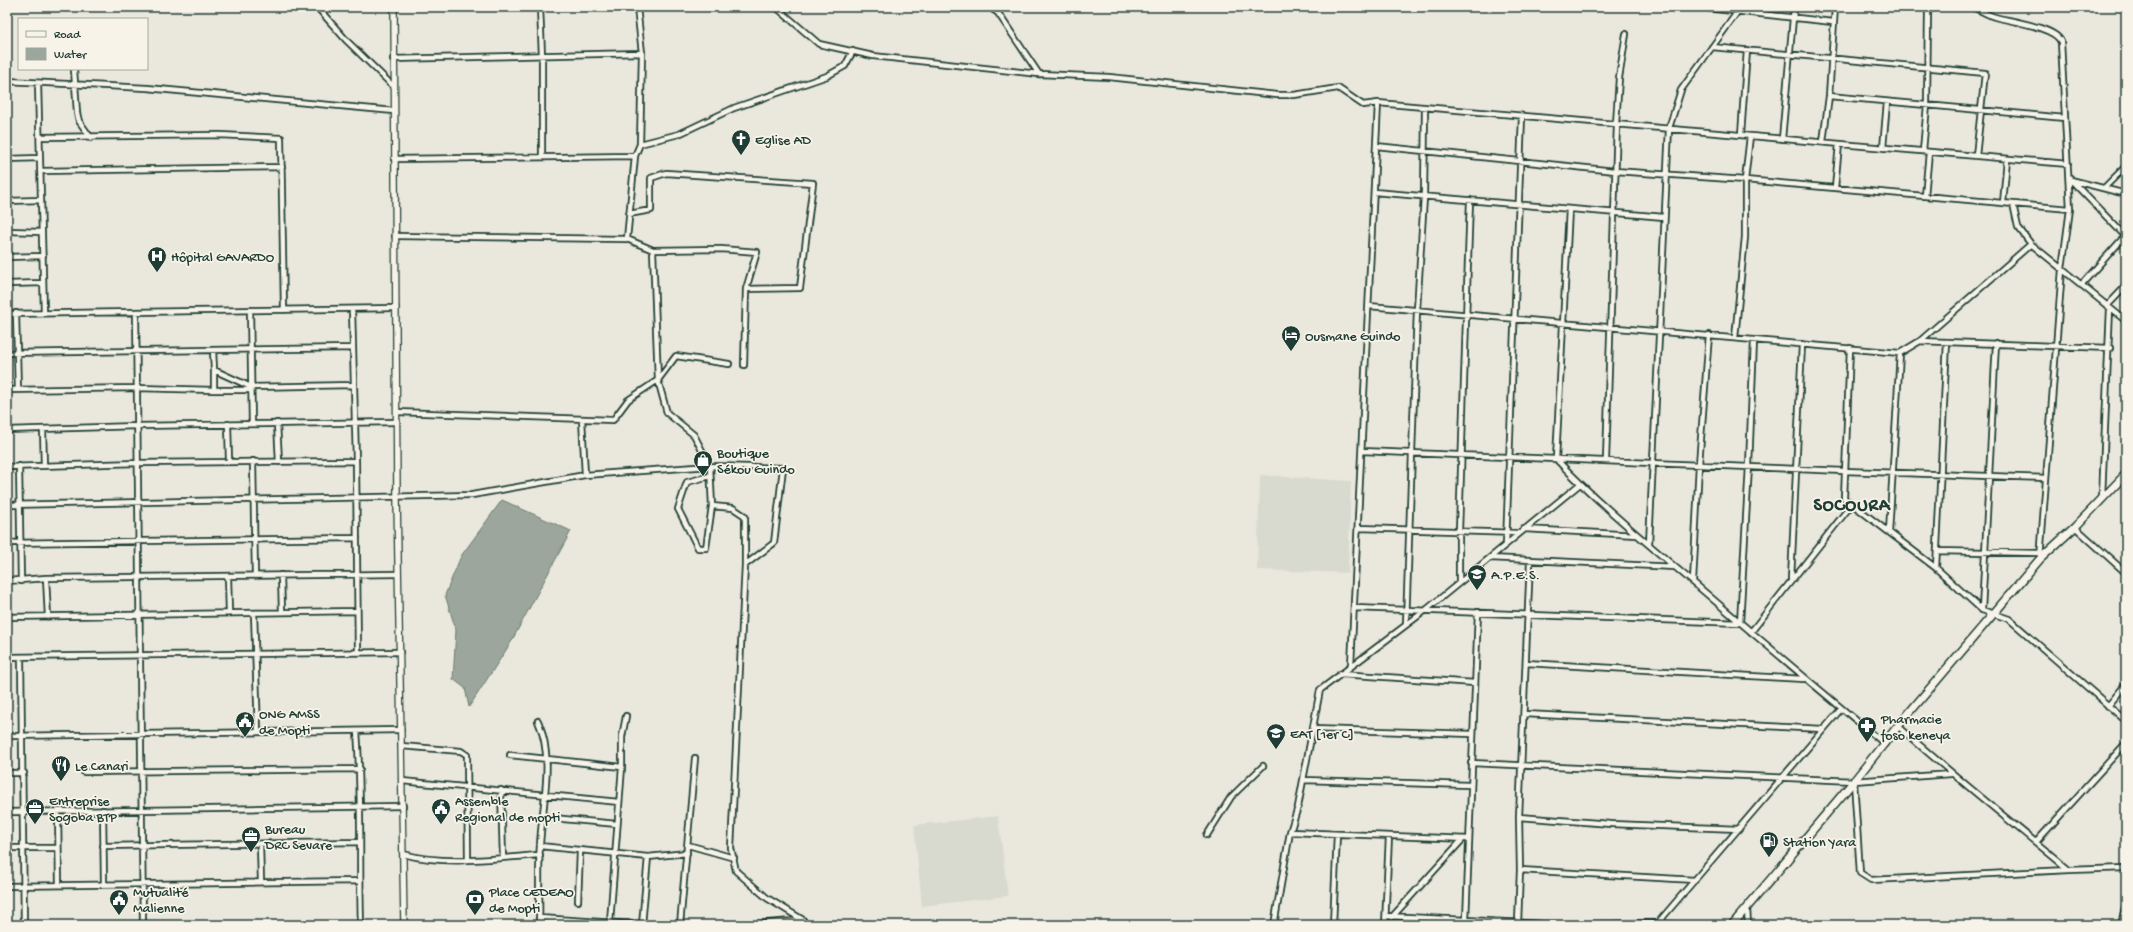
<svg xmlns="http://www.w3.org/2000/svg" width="2133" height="932" font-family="'Gochi Hand',sans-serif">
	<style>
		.built { fill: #d9dacf }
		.water { fill: #9ca69c; stroke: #6a7c72 }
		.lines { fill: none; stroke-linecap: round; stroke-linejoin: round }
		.minor-casing { stroke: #1f3d34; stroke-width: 8 }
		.tertiary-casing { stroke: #1f3d34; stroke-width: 8 }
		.primary-casing { stroke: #1f3d34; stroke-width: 10 }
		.minor { stroke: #f7f3e8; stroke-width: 4.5 }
		.tertiary { stroke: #f7f3e8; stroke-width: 5.5 }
		.primary { stroke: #f7f3e8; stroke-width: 7 }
		.labels { text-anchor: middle; stroke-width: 3.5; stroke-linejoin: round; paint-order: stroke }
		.poi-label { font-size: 14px; fill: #1f3d34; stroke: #f7f3e8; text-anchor: start }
		.district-label { font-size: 18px; font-weight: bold; letter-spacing: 1px; fill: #1f3d34; stroke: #f7f3e8 }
	</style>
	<rect width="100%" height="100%" fill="#eae8dd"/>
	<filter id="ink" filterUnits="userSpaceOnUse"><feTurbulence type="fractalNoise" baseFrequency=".025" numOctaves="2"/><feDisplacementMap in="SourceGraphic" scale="8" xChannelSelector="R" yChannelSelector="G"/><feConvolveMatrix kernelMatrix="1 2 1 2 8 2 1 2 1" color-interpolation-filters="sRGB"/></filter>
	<g filter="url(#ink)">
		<path class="built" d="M1260,475L1351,481L1348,573L1257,570Z
			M998,816L1008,896L922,906L914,825Z"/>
		<path class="water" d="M502,500L571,531L510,644L469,707L465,688L453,679L456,630L445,595L461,556Z"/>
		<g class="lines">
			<g class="minor-casing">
				<path id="minor" d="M317,7L347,41L393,86
					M540,7L542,56V156
					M637,7L642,53
					M776,7L819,44L873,56L1039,74L1109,77L1277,95H1294L1338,88L1363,105L1378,103L2068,164
					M989,7L998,13L1039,74
					M1697,7L1833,22
					M1973,7C1980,10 1988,15 1995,17C2009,21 2056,27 2061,42L2070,209L2062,269L2040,559
					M7,16L8,7
					M1712,47L1985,73L1976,156
					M393,59L642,53L640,144L635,156
					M74,69L77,113L79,121L91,138
					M7,81L147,88L394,111
					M38,84L44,313
					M1829,96L2065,118
					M1616,124L1619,78L1626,34
					M1741,135L1747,50
					M40,137L220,135L281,138L284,310
					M1782,139L1794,7
					M1823,142L1829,96L1835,7
					M640,144L679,134L734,108L827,76L845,66L853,51
					M1376,146L1615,171L1745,180L2070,209
					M1883,148L1887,102
					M1923,151L1927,105L1928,12
					M7,159L40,158
					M394,159L635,156L627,239L395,236
					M41,171L282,167
					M2070,179L2126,237
					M2071,180L2126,194
					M1835,188L1839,144
					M2104,188L2126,166
					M1374,192L1664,217
					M1925,196L1929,152
					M7,201L41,200
					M2003,203L2007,159
					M2013,204L2018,227L2031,244L2126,321
					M1569,209L1556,459C1599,504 1647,543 1694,583C1757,637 1820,691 1885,744
					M629,214L651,210V178L666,173L813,183L800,288L746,289L744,365
					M7,231L42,232
					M627,239L653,250L658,380L667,413L694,435L710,466L712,506L733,508L745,516V565
					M653,250L721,249L757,252L746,289
					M7,257L43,256
					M7,284L43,283
					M2081,285L2125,236
					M1369,306L1900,353L1920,341L2031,244
					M2107,306L2126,286
					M352,309L356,461L358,653
					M250,310L252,424
					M136,312L143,925
					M16,313L18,390
					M7,314L396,308
					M1735,338L1745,237V180L1750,136
					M1920,341L2110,348
					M1850,348L1844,498L1936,568L1982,610L2009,619L2126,721
					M213,350L214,370
					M7,353L353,348
					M7,390L137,388L214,390V370L251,387L353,385
					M214,390H251
					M397,412L613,420L628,400L658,380L676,356L729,364
					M582,419L585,475
					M277,423L279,462
					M228,424L229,461
					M43,429L44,466
					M7,430L137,426L397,422
					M1362,451L1844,471L2046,478
					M1606,460L1617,124
					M253,461L255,575
					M19,466L21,581
					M7,467L138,463L356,461
					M710,476L687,482L678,509L698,548H706L712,506
					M2102,497L2110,308
					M7,505L472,495L585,475L710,466L783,468L774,543L745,565L731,848L736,871L767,898L803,920L804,925
					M2075,527L2126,573
					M1359,528L1518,533
					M1524,529L1637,535
					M1889,532L1900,353
					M7,543L357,538
					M1506,544L1522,116
					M1649,544L1669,128L1681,90L1741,7
					M1937,551L2040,553
					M1490,558L1675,567
					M1936,568L1947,342
					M281,575L282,612
					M228,576L229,613
					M46,578L48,617
					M1791,579L1802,344
					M7,581L46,578L398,574
					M1693,582L1699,464L1709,335
					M1459,583V531L1470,200
					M1355,608L1740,623L1749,466L1754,340
					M1982,610L1996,343
					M254,613L258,732
					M7,617L357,611
					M1406,624L1417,310L1424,197L1425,108
					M1751,632L1852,504
					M7,657L400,652
					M21,657L24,925
					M1526,663L1804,679
					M1351,665L1378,103
					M1340,674L1475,683
					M2108,706L2126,684
					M1524,714L1823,729
					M538,721C555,759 542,805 540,845C538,872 540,899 539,925
					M1898,726C1953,776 2012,822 2069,870L2126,868
					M1313,729L1473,734
					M357,731C362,795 359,860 361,925
					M7,736L401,730
					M401,746L461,751L467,755L468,860
					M510,755L622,767
					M1471,763L1854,781L1951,774
					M84,772L360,769
					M7,773H24
					M1303,780L1470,785
					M402,781L619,802
					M1854,781L1860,873L1871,880L2069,870
					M501,790L503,858
					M103,810L104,884
					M58,811L59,885
					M7,812L403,806
					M542,817L617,824
					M1519,817L1611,824L1739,829
					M1290,832L1468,839
					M1207,835L1231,797L1263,766
					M2037,841L2126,743
					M260,844L261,882
					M688,845L734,858
					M103,846L359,842
					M540,846L648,857L687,853
					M7,848H58
					M403,854C447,866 495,858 540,855
					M1520,870L1695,880
					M7,886L360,881
					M578,901L580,851
					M1747,908L1748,925
					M1386,916L1563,925L1658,923L1675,925
					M1392,917L1463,839
					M539,918L648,925
					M1466,921L1478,612
					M610,922L622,767V737L626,716
					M1518,923L1520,870L1519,817L1530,561
					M1657,924L1841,709
					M642,925L648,857
					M680,925L695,758
					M745,925L803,920
					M1274,925L1290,832L1298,807L1320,690L1426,610L1580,484
					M1333,925L1337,834
					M1385,925L1389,836
					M2121,925L2126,904"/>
			</g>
			<g class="tertiary-casing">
				<path id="tertiary" d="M394,7L397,498L404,925"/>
			</g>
			<g class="primary-casing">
				<path id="primary" d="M1732,925L1854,781L1898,726L2040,559L2075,527L2126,474"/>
			</g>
			<use href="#minor" class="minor"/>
			<use href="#tertiary" class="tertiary"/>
			<use href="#primary" class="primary"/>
		</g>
	</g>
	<defs>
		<g id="church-pin" transform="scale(1)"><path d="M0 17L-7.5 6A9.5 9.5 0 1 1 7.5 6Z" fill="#1f3d34" stroke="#f7f3e8"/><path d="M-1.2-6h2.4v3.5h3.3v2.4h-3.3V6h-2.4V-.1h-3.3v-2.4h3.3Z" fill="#fff"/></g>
		<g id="hospital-pin" transform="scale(1)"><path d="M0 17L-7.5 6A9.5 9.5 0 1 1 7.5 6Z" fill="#1f3d34" stroke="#f7f3e8"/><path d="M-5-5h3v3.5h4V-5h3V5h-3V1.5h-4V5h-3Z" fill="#fff"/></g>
		<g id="hotel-pin" transform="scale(1)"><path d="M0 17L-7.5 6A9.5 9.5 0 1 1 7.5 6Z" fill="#1f3d34" stroke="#f7f3e8"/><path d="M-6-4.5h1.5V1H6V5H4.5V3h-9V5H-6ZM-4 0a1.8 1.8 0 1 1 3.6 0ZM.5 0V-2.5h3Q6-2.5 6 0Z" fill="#fff"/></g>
		<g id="shop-pin" transform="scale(1)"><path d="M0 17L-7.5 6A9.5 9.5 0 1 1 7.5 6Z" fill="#1f3d34" stroke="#f7f3e8"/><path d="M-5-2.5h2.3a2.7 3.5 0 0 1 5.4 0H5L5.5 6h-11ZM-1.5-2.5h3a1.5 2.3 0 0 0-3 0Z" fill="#fff"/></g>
		<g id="school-pin" transform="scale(1)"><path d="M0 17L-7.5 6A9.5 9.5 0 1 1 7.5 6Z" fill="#1f3d34" stroke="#f7f3e8"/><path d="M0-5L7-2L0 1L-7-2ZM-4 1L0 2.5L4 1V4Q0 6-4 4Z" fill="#fff"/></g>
		<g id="civic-pin" transform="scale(1)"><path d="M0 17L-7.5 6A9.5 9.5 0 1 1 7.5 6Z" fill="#1f3d34" stroke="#f7f3e8"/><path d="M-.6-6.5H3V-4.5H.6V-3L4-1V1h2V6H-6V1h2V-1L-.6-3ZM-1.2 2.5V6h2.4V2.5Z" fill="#fff"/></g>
		<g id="pharmacy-pin" transform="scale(1)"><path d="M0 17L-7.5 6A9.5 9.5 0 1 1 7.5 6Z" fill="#1f3d34" stroke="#f7f3e8"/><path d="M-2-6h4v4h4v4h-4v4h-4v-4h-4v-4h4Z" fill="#fff"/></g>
		<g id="restaurant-pin" transform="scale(1)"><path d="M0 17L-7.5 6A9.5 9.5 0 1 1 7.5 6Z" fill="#1f3d34" stroke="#f7f3e8"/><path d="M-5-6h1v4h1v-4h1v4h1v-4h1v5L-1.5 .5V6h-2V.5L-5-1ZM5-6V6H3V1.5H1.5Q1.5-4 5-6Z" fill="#fff"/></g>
		<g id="office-pin" transform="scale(1)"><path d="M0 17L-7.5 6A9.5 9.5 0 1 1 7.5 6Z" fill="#1f3d34" stroke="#f7f3e8"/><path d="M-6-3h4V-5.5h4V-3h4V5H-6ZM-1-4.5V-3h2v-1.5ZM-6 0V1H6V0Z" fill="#fff"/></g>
		<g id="fuel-pin" transform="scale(1)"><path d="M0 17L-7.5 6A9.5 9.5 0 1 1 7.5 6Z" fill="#1f3d34" stroke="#f7f3e8"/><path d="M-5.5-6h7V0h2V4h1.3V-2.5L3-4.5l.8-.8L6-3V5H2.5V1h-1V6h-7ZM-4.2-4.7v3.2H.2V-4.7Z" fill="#fff"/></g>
		<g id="bank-pin" transform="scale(1)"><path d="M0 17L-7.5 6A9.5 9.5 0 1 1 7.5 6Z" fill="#1f3d34" stroke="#f7f3e8"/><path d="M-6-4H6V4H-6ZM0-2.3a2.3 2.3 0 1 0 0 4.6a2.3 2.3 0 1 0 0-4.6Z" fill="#fff"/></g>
	</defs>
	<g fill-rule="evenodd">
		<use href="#church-pin" x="741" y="139"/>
		<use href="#hospital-pin" x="157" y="256"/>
		<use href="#hotel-pin" x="1291" y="335"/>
		<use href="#shop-pin" x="703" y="460"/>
		<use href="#school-pin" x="1477" y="574"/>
		<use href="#civic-pin" x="245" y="721"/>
		<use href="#pharmacy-pin" x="1867" y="726"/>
		<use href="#school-pin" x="1276" y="733"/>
		<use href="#restaurant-pin" x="61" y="765"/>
		<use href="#office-pin" x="35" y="808"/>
		<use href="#civic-pin" x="441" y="808"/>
		<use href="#office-pin" x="251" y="836"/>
		<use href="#fuel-pin" x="1769" y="841"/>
		<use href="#civic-pin" x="119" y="899"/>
		<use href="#bank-pin" x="475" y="899"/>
	</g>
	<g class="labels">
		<g class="poi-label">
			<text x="755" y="144">Eglise AD</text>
			<text x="171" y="261">Hôpital GAVARDO</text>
			<text x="1305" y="340">Ousmane Guindo</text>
			<text x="717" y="457">Boutique<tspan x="717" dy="16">Sékou Guindo</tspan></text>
			<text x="1491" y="579">A.P.E.S.</text>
			<text x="259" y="718">ONG AMSS<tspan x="259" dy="16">de Mopti</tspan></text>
			<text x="1881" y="723">Pharmacie<tspan x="1881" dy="16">foso keneya</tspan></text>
			<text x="1290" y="738">EAT [1er C]</text>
			<text x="75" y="770">Le Canari</text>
			<text x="49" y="805">Entreprise<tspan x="49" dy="16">Sogoba BTP</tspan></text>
			<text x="455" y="805">Assemble<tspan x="455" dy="16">Regional de mopti</tspan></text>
			<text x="265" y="833">Bureau<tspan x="265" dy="16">DRC Sevare</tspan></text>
			<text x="1783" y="846">Station Yara</text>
			<text x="133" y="896">Mutualité<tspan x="133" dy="16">Malienne</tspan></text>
			<text x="489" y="896">Place CEDEAO<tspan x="489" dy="16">de Mopti</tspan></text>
		</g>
		<g class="district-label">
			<text x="1852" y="510">SOCOURA</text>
		</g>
	</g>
	<rect width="2133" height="932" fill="none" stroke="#f7f3e8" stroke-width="24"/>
	<rect x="12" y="12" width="2109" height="908" fill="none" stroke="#1f3d34" stroke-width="1.5" filter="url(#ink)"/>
	<rect x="18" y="18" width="130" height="52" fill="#f7f3e8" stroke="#a1aaa0"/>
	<rect x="26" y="31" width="20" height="6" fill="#f7f3e8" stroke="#a1aaa0"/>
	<text x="54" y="38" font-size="12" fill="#1f3d34">Road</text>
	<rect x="26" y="48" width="20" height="12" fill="#9ca69c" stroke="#a1aaa0"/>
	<text x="54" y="58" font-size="12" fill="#1f3d34">Water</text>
</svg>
